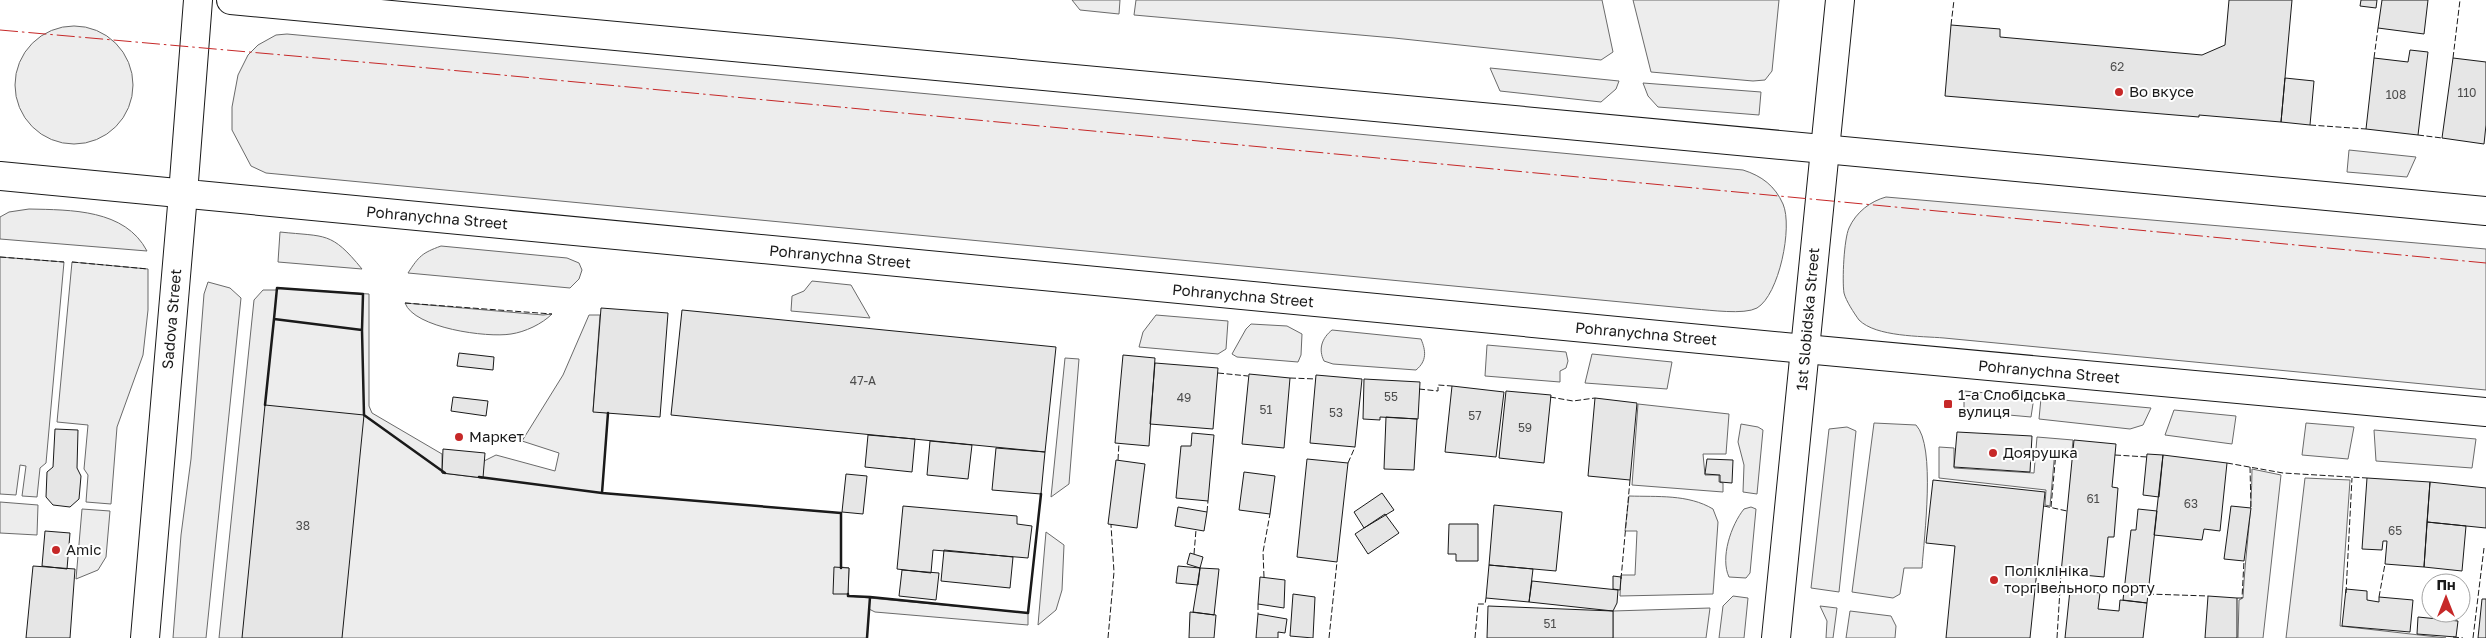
<svg xmlns="http://www.w3.org/2000/svg" width="2486" height="638" font-family="'Golos Text',sans-serif">
	<style>
		.green { fill: #ededed; stroke: #6a6a6a }
		.building { fill: #e6e6e6; stroke: #1a1a1a }
		.lines { fill: none; stroke-linecap: round; stroke-linejoin: round }
		.minor-casing { stroke: #1a1a1a; stroke-width: 30 }
		.tertiary-casing { stroke: #1a1a1a; stroke-width: 30 }
		.secondary-casing { stroke: #1a1a1a; stroke-width: 30 }
		.minor { stroke: #fff; stroke-width: 28 }
		.tertiary { stroke: #fff; stroke-width: 28 }
		.secondary { stroke: #fff; stroke-width: 28 }
		.fence { stroke: #1a1a1a; stroke-width: 1; stroke-dasharray: 6 2.5; stroke-linecap: butt }
		.wall { stroke: #1a1a1a; stroke-width: 2.5 }
		.power { stroke: #c62828; stroke-width: 1; stroke-dasharray: 18 4 2.5 4; stroke-linecap: butt }
		.poi-dot { fill: #c62828; stroke: #fff; stroke-width: 2 }
		.labels { text-anchor: middle; stroke-width: 4; stroke-linejoin: round; paint-order: stroke }
		.number-label { font-size: 12px; fill: #4d4d4d }
		.poi-label { font-size: 15px; fill: #1a1a1a; stroke: #fff; text-anchor: start }
		.street-label { font-size: 15px; fill: #1a1a1a; stroke: #fff }
	</style>
	<rect width="100%" height="100%" fill="#fff"/>
	<path class="green" d="M1072,0H1120L1119,14L1080,10Z
		M1136,0H1602L1613,52L1601,60L1394,38L1134,15Z
		M1633,0H1779L1772,71L1765,80L1753,81L1651,72Z
		M15 85a59 59 0 1 1 118 0a59 59 0 1 1-118 0Z
		M287,34L1743,170C1762,176 1775,186 1783,204C1793,227 1779,295 1757,308C1744,315 1710,310 1695,309L266,173L251,166L232,130V107L238,75L248,55L258,45L276,35Z
		M1490,68L1619,81L1616,89L1601,102L1500,91Z
		M1643,83L1761,92L1759,115L1658,107L1648,96Z
		M2349,150L2416,157L2407,177L2347,172Z
		M1886,197L2486,249V390L1944,338C1921,336 1876,337 1859,320C1854,313 1846,301 1844,293C1842,280 1844,239 1849,228C1856,212 1871,201 1886,197Z
		M29,209C71,210 125,209 147,251L0,239V217L9,212Z
		M280,232C326,237 331,231 362,269L278,262Z
		M441,246L567,258L579,263L582,270L579,279L570,288L408,273C419,256 422,253 441,246Z
		M0,257L64,262L46,463L40,468L37,497L22,496L26,466L20,465L16,495L0,494Z
		M72,262L148,269V310L143,355L117,427L111,504L86,502L88,475L84,469L88,425L57,422Z
		M812,281L851,285L870,318L791,311L792,296L804,291Z
		M208,282L230,288L241,298L206,638H173L181,535L191,459L204,294Z
		M277,288L369,294V406L372,413L442,454V473L482,478L484,461L496,455L555,471L559,453L522,441L563,375L589,315H600L593,411L608,413L602,493L841,513V567L849,568L848,596L1028,613V625L875,612L869,609L867,638H219L254,300L263,290H276Z
		M405,303L543,315L552,314C542,324 525,332 511,334C487,338 414,328 405,303Z
		M1156,315L1228,321L1226,349L1218,354L1139,347L1143,332Z
		M1251,324L1287,326L1302,334L1301,355L1298,362L1237,357L1232,354L1246,329Z
		M1332,330L1421,339C1426,351 1427,361 1416,370L1333,364L1324,361C1318,349 1322,338 1332,330Z
		M1487,345L1566,352L1568,361L1566,368L1560,371V382L1485,376Z
		M1592,354L1672,362L1667,389L1585,383Z
		M1065,358L1079,359L1069,484L1051,497Z
		M1964,391L2034,397L2031,417L1964,411Z
		M2041,398L2151,408L2143,425L2130,429L2039,419Z
		M1638,404L1729,414L1726,454H1703L1705,475H1719V482L1723,483V492L1632,485Z
		M2174,410L2236,416L2232,444L2165,435Z
		M1874,423L1916,425C1936,446 1924,538 1922,568H1904L1900,594L1893,598L1852,592Z
		M2306,423L2354,427L2348,459L2302,455Z
		M1741,424L1758,427L1763,430L1757,494L1743,492L1744,465L1738,442Z
		M1847,427L1856,431L1839,592L1811,588L1829,429Z
		M2374,430L2476,439L2472,468L2376,461Z
		M2037,437L2073,440L2072,451L2055,450L2050,506L2045,505L2046,490L1939,478V447L1954,448V468L2034,473Z
		M2252,469L2281,475L2263,638H2238L2239,600L2243,598C2245,555 2252,513 2252,469Z
		M2305,478L2350,480L2340,626L2446,638H2286Z
		M1629,496C1657,497 1688,494 1713,509L1718,522L1713,594L1620,596L1621,575H1635L1637,531H1625Z
		M0,502L38,505L37,535L0,533Z
		M1751,507L1756,509L1750,573L1746,578L1729,577C1720,558 1731,525 1744,509Z
		M82,509L110,511L106,557L98,570L76,579Z
		M1046,532L1064,545L1062,590L1056,610L1038,625Z
		M1733,596L1748,598L1744,638H1719L1723,606Z
		M1820,606L1837,608L1833,638H1826L1827,621Z
		M1710,608L1706,638H1613V611Z
		M1850,611L1891,616L1896,626L1895,638H1846Z"/>
	<path class="building" d="M2229,0H2292L2281,122L2199,115V117L1945,96L1951,25L2000,29V37L2202,55L2225,45Z
		M2361,0H2377L2376,8L2360,6Z
		M2382,0H2428L2424,34L2378,28Z
		M2410,50L2428,52L2418,135L2366,129L2374,58L2408,62Z
		M2453,58L2486,62V125L2484,144L2442,138Z
		M2285,78L2314,81L2310,125L2281,122Z
		M601,308L668,313L660,417L593,412Z
		M682,310L1056,347L1045,452L671,415Z
		M459,353L494,357L493,370L457,366Z
		M1123,355L1155,358L1149,446L1115,443Z
		M1155,363L1218,368L1213,429L1150,424Z
		M1249,374L1290,378L1284,448L1242,444Z
		M1316,375L1362,379L1355,447L1310,443Z
		M1364,379L1420,382L1418,419L1380,417V420L1363,419Z
		M1452,386L1504,392L1496,457L1445,452Z
		M1506,391L1551,395L1544,463L1499,458Z
		M453,397L488,401L486,416L451,411Z
		M1595,398L1637,403L1630,480L1588,476Z
		M265,405L364,415L342,638H242Z
		M1386,417L1417,419L1414,470L1384,469Z
		M55,429L78,430L77,468L81,476L79,499L70,507L53,505L46,497L47,472L53,467Z
		M1957,432L2032,436L2030,472L1954,467Z
		M1192,433L1214,435L1208,501L1176,498L1181,446H1191Z
		M868,435L915,439L912,472L865,467Z
		M2074,440L2116,444L2112,487L2118,488L2114,537H2108L2104,577L2061,573Z
		M930,441L972,445L968,479L927,475Z
		M996,448L1045,452L1041,494L992,490Z
		M443,449L485,453L483,478L442,473Z
		M2147,454L2163,455L2159,497L2143,495Z
		M2163,455L2227,463L2220,531L2204,529L2202,540L2154,535Z
		M1307,459L1348,463L1337,562L1297,557Z
		M1707,459L1733,460L1732,483L1720,482V475L1705,474Z
		M1116,460L1145,464L1137,528L1108,524Z
		M1244,472L1275,476L1270,514L1239,510Z
		M846,474L867,476L863,514L842,512Z
		M2367,478L2430,482L2424,567L2385,564L2387,541H2383L2382,550L2362,549Z
		M1933,480L2045,492L2030,638H1946L1955,546L1926,543Z
		M2430,482L2486,488V528L2427,522Z
		M1382,493L1394,510L1364,528L1354,512Z
		M1494,505L1562,512L1556,571L1489,565Z
		M903,506L1017,516V524L1032,526L1028,558L933,550L931,573L897,569Z
		M2231,506L2251,508L2244,561L2224,559Z
		M1178,507L1207,512L1204,531L1175,526Z
		M2138,509L2157,511L2147,603L2123,600L2131,530H2136Z
		M1385,514L1399,533L1368,554L1355,534Z
		M2427,522L2466,526L2462,571L2424,567Z
		M1449,524H1478V561H1456V554H1448Z
		M45,531L70,533L67,569L42,566Z
		M944,550L1013,557L1010,588L941,581Z
		M1190,553L1203,557L1200,568L1187,564Z
		M1489,565L1533,569L1529,602L1486,598Z
		M33,566L75,569L70,638H26Z
		M1178,566L1200,568L1198,585L1176,583Z
		M834,567L849,568L848,594H833Z
		M1200,568L1219,569L1214,615L1193,612Z
		M902,570L939,573L936,600L899,596Z
		M1613,576L1621,577L1620,590L1613,589Z
		M1260,577L1285,580L1284,608L1258,604Z
		M1532,581L1618,590L1617,603L1613,611L1529,602Z
		M2346,589L2367,591V600L2379,602V597L2413,600L2410,632L2342,626Z
		M2070,590L2100,593L2098,609L2119,611L2120,600L2147,603L2143,638H2065Z
		M1293,594L1315,597L1313,638L1290,636Z
		M2208,596L2237,598V638H2205Z
		M2482,599H2486V638H2478Z
		M1488,606L1613,611V638H1487Z
		M1190,612L1216,615L1214,638H1189Z
		M1258,614L1287,619L1285,633L1278,632V638H1256Z
		M2418,617L2458,621L2456,637L2417,634Z"/>
	<g class="lines">
		<g class="minor-casing">
			<path id="minor" d="M1776,638L1840,0"/>
		</g>
		<g class="tertiary-casing">
			<path id="tertiary" d="M145,638L183,194"/>
		</g>
		<g class="secondary-casing">
			<path id="secondary" d="M231,0L2486,211
				M0,176L1805,349L2486,412
				M183,194L198,0"/>
		</g>
		<use href="#minor" class="minor"/>
		<use href="#tertiary" class="tertiary"/>
		<use href="#secondary" class="secondary"/>
		<path class="fence" d="M1951,25L1954,0
			M2374,58L2378,28
			M2453,58L2460,0
			M2310,125L2366,129
			M2418,135L2442,138
			M0,257L64,262
			M72,262L148,269
			M405,303L552,314
			M1218,373L1248,376
			M1290,378L1316,379
			M1419,389L1438,391V385L1452,386
			M1550,397L1573,401L1595,398
			M2115,455L2147,457
			M1118,460L1119,443
			M1348,463L1355,447
			M2227,463L2283,473L2367,478
			M2250,467L2251,508
			M2044,506L2067,511
			M2051,507L2056,452H2073
			M1207,512L1208,501
			M1194,554L1196,530
			M1264,577L1263,552L1270,514
			M1621,579L1630,480
			M2346,593L2352,478
			M2148,594L2208,596
			M2379,597L2385,564
			M2237,598H2242L2244,561
			M1258,604V614
			M2453,637L2463,638
			M1108,638L1114,572L1111,525
			M1329,638L1337,562
			M1475,638L1478,604H1485L1486,598
			M2057,638L2061,573
			M2473,638L2484,548"/>
		<path class="wall" d="M274,319L277,288L363,294L362,330
			M265,405L274,319L362,330L364,415L445,473
			M479,477L602,493L841,513V568
			M602,493L608,413
			M848,594V596L870,597L867,638
			M870,597L1028,613L1041,494"/>
		<path class="power" d="M0,30L407,66L2486,263"/>
	</g>
	<g class="poi-dot">
		<circle cx="2119" cy="92" r="5"/>
		<rect x="1943" y="399" width="10" height="10" rx="2.5"/>
		<circle cx="459" cy="437" r="5"/>
		<circle cx="1993" cy="453" r="5"/>
		<circle cx="56" cy="550" r="5"/>
		<circle cx="1994" cy="580" r="5"/>
	</g>
	<g class="labels">
		<g class="number-label">
			<text x="2117" y="71">62</text>
			<text x="2467" y="97">110</text>
			<text x="2396" y="99">108</text>
			<text x="863" y="385">47-А</text>
			<text x="1391" y="401">55</text>
			<text x="1184" y="402">49</text>
			<text x="1266" y="414">51</text>
			<text x="1336" y="417">53</text>
			<text x="1475" y="420">57</text>
			<text x="1525" y="432">59</text>
			<text x="2093" y="503">61</text>
			<text x="2191" y="508">63</text>
			<text x="303" y="530">38</text>
			<text x="2395" y="535">65</text>
			<text x="1550" y="628">51</text>
		</g>
		<g class="poi-label">
			<text x="2129" y="97">Во вкусе</text>
			<text x="1958" y="400">1-а Слобідська<tspan x="1958" dy="17">вулиця</tspan></text>
			<text x="469" y="442">Маркет</text>
			<text x="2003" y="458">Доярушка</text>
			<text x="66" y="555">Amic</text>
			<text x="2004" y="576">Поліклініка<tspan x="2004" dy="17">торгівельного порту</tspan></text>
		</g>
		<g class="street-label">
			<text transform="translate(437 218) rotate(5)" y="5">Pohranychna Street</text>
			<text transform="translate(840 257) rotate(5)" y="5">Pohranychna Street</text>
			<text transform="translate(1243 296) rotate(5)" y="5">Pohranychna Street</text>
			<text transform="translate(172 319) rotate(-85)" y="5">Sadova Street</text>
			<text transform="translate(1808 319) rotate(-85)" y="5">1st Slobidska Street</text>
			<text transform="translate(1646 334) rotate(5)" y="5">Pohranychna Street</text>
			<text transform="translate(2049 372) rotate(5)" y="5">Pohranychna Street</text>
		</g>
	</g>
	<g transform="translate(2446 598)"><circle r="24" fill="#ffffff" stroke="#a3a3a3"/>
	<path d="M0-4L9 19L0 12L-9 19Z" fill="#c62828"/>
	<text y="-8" font-size="14" font-weight="bold" text-anchor="middle" fill="#1a1a1a">Пн</text>
	</g>
</svg>
